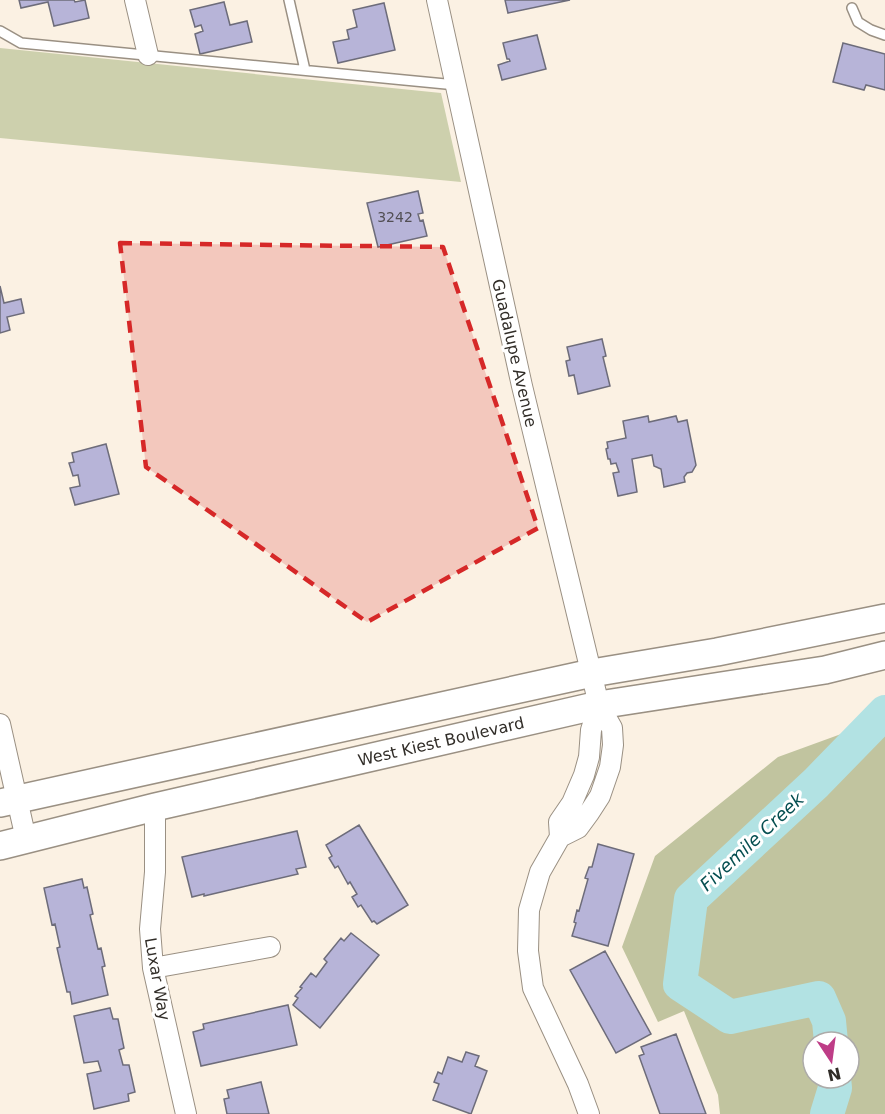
<svg xmlns="http://www.w3.org/2000/svg" width="885" height="1114" font-family="'DejaVu Sans',sans-serif">
	<style>
		.green { fill: #cdd0ad }
		.forest { fill: #c1c49f; fill-rule: evenodd }
		.lines { fill: none; stroke-linecap: round; stroke-linejoin: round }
		.river { stroke: #b2e2e3; stroke-width: 34 }
		.building { fill: #b7b4d8; stroke: #6d6c7a; stroke-width: 1.5 }
		.lane-casing { stroke: #9a9083; stroke-width: 12 }
		.street-casing { stroke: #9a9083; stroke-width: 22 }
		.secondary-casing { stroke: #9a9083; stroke-width: 30 }
		.lane { stroke: #fff; stroke-width: 9 }
		.street { stroke: #fff; stroke-width: 20 }
		.secondary { stroke: #fff; stroke-width: 27 }
		.marked { fill: #d62828; fill-opacity: 0.2; stroke: #d62828; stroke-width: 4.5; stroke-dasharray: 12 8; stroke-linejoin: round }
		.labels { text-anchor: middle; stroke-width: 6; stroke-linejoin: round; paint-order: stroke }
		.number-label { font-size: 14px; fill: #524f54 }
		.street-label { font-size: 16px; fill: #312d28; stroke: #fff }
		.water-label { font-size: 18px; font-style: italic; fill: #064f51; stroke: #fff }
	</style>
	<rect width="100%" height="100%" fill="#fbf1e3"/>
	<path class="green" d="M0,48L441,93L461,182L0,138Z"/>
	<path class="forest" d="M885,718V1114H720L718,1095L684,1011L658,1022L622,947L655,856L778,757ZM813,1042H849V1078H813Z"/>
	<g class="lines">
		<path class="river" d="M831,1042L829,1021L819,998L730,1017L680,984L691,899L816,783L885,712
			M827,1114L835,1088L834,1078"/>
	</g>
	<path class="building" d="M19,0H74L75,2L85,0L89,18L54,26L48,2L21,8Z
		M505,0H570L508,13Z
		M224,2L230,25L247,21L252,42L200,54L195,34L203,31L201,25L195,27L190,10Z
		M384,3L395,50L338,63L333,42L349,39L347,30L357,27L353,10Z
		M537,35L546,69L502,80L498,65L510,61L509,59H507L503,43Z
		M843,43L885,54V90L866,85L864,90L833,82Z
		M418,191L423,213L418,214L420,221L423,220L427,236L378,247L367,203Z
		M0,286L4,303L21,299L24,313L7,317L10,330L0,333Z
		M602,339L606,356L603,357L610,386L578,394L574,375L569,376L566,361L570,360L567,347Z
		M648,416L649,422L676,416L678,422L687,420L696,465L692,472L687,473L684,477L685,482L664,487L661,469L654,466L652,455L632,459L637,492L618,496L613,473L619,472L616,463L611,464L610,459H608L606,449L608,448L607,442L626,438L623,421Z
		M106,444L119,494L75,505L70,488L80,486L78,475L73,476L69,463L74,462L72,453Z
		M359,825L408,905L377,924L374,921L372,922L361,905L358,907L352,897L357,894L350,882L348,884L338,866L335,868L329,858L332,856L326,845Z
		M297,831L306,867L296,869L298,874L204,896V894L192,897L182,857Z
		M598,844L634,854L608,946L572,936L576,923L574,922L577,910L579,911L588,879L585,878L589,867H592Z
		M82,879L84,888L87,887L93,914L90,915L98,949L101,948L105,966L102,967L108,995L72,1004L70,992H67L57,948L60,947L55,924L52,925L44,888Z
		M351,933L379,955L320,1028L293,1005L298,998L295,996L302,988L300,987L311,973L316,977L327,962L324,959L341,938L344,941Z
		M605,951L651,1034L616,1053L570,970Z
		M288,1005L297,1045L201,1066L193,1032L204,1029L203,1024Z
		M110,1008L113,1019H118L124,1048L119,1050L123,1065H129L135,1092L128,1094L129,1101L94,1109L87,1074L101,1071L98,1061L84,1063L74,1016Z
		M676,1034L706,1114H660L639,1056L644,1054L641,1047Z
		M466,1052L479,1056L475,1066L487,1071L471,1114L433,1100L439,1084L434,1082L438,1072L442,1074L448,1057L462,1062Z
		M261,1082L269,1114H227L224,1099L229,1098L227,1090Z"/>
	<g class="lines">
		<g class="lane-casing">
			<path id="lane" d="M289,0L305,70
				M852,8L858,22L871,30L885,35
				M0,31L21,43L456,85"/>
		</g>
		<g class="street-casing">
			<path id="street" d="M135,0L148,55
				M437,0L522,386L599,705L612,728L613,745L610,767L600,796L589,813L578,828L560,837
				M0,724L26,839
				M155,807V872L150,929L153,968L186,1114
				M153,968L270,947
				M589,1114L578,1084L533,988L528,951L529,910L540,872L560,837L559,822L572,803L584,775L589,757L591,730L599,705"/>
		</g>
		<g class="secondary-casing">
			<path id="secondary" d="M0,803L592,673L717,652L885,618
				M0,846L155,807L599,705L825,670L885,655"/>
		</g>
		<use href="#lane" class="lane"/>
		<use href="#street" class="street"/>
		<use href="#secondary" class="secondary"/>
	</g>
	<path class="marked" d="M120,243L443,247L538,528L367,622L146,467Z"/>
	<g class="labels">
		<g class="number-label">
			<text x="395" y="222">3242</text>
		</g>
		<g class="street-label">
			<text transform="translate(515 353) rotate(77)" y="6">Guadalupe Avenue</text>
			<text transform="translate(441 741) rotate(-13)" y="6">West Kiest Boulevard</text>
			<text transform="translate(158 979) rotate(80)" y="6">Luxar Way</text>
		</g>
		<g class="water-label">
			<text transform="translate(752 842) rotate(-43)" y="6">Fivemile Creek</text>
		</g>
	</g>
	<g transform="translate(831 1060) rotate(167)"><circle r="28" fill="#ffffff" stroke="#adaba9" stroke-width="1.5"/>
	<path d="M0-4.5L10 22L0 15L-10 22Z" fill="#be3d87"/>
	<text y="-9" font-size="16" font-weight="bold" text-anchor="middle" fill="#312d28">N</text>
	</g>
</svg>
